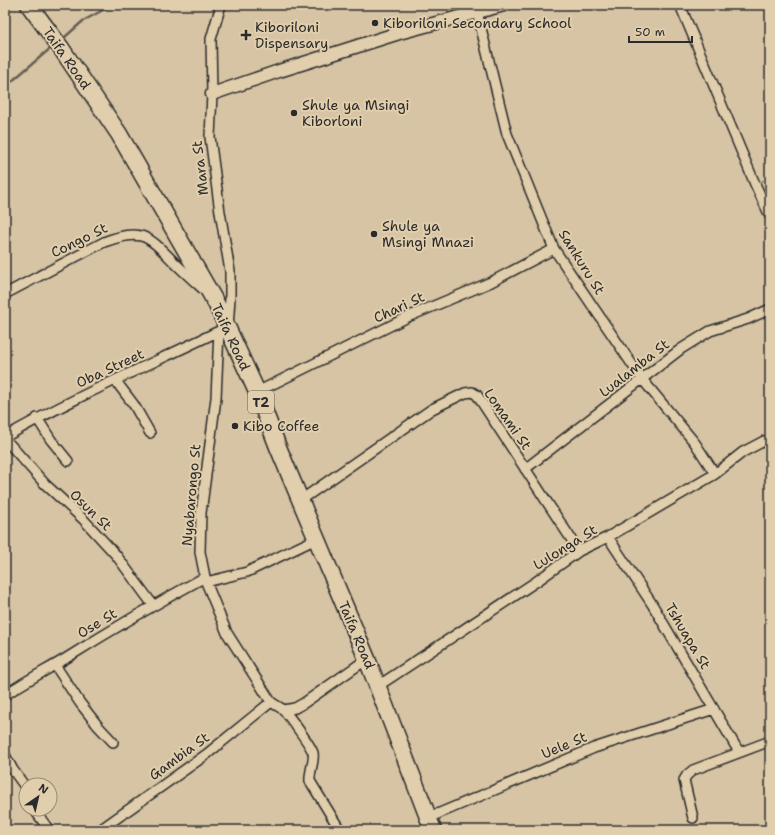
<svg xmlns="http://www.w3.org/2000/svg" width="775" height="835" font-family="'Shantell Sans',sans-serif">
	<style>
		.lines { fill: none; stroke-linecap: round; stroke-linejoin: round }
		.stream { stroke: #655f54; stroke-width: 2.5 }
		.street-casing { stroke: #2b2b2b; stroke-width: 12 }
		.secondary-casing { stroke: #2b2b2b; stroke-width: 15 }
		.highway-casing { stroke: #2b2b2b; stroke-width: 19 }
		.path { stroke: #2b2b2b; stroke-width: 1.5; stroke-dasharray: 1 3; stroke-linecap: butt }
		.street { stroke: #e1ceac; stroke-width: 9 }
		.secondary { stroke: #e1ceac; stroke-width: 12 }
		.highway { stroke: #e1ceac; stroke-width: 16 }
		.poi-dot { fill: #2b2b2b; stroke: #e1ceac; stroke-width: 1.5 }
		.labels { text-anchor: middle; stroke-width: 4; stroke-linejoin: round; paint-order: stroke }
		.shield { fill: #e1ceac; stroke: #625c52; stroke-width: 1 }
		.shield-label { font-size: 13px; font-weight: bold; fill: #2b2b2b }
		.poi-label { font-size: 14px; fill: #2b2b2b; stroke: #e1ceac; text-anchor: start }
		.street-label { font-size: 14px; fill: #2b2b2b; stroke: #e1ceac }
	</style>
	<rect width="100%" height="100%" fill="#d6c4a4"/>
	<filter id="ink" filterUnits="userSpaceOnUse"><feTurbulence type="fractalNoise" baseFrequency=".025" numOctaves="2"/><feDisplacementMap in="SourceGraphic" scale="8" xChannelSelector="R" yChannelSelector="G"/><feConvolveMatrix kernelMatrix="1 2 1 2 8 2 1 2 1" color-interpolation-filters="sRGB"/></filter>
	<g filter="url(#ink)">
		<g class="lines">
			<path class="stream" d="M65,37L83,21L112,5
				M5,87L52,47"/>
			<g class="street-casing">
				<path id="street" d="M680,5L755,184L770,216
					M477,12L507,134L554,249L642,379L695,443L715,474
					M5,294L104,242C142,228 147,235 174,262C183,271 193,280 203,289
					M219,331L216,398L201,513L200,552L206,582L227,633L271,702L284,710L295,708L304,703L367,659
					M115,380L134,405L150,433
					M257,392L410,316L491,282L554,249
					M37,418L51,440L68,461
					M5,437C74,397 147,366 219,331L228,328L230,298V271L220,212L210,137L212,94L211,39L221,5
					M5,439L45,484L83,519L116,555L153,605
					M525,469L681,349L710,331L748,319L770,309
					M301,500L432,409L465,393L472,392L477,395L579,551
					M608,537L652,604L739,752
					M206,582L247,572L316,539
					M55,665L80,703L98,726L113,742
					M378,686L537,581L579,551L608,537L715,474L743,452L764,441H770
					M5,695C24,682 45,671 65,659C111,630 157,603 205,577
					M284,710C290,718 311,745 313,753C315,760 309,772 310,781L340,830
					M5,755L13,770L26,788
					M34,809L49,830
					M428,818L594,748L714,709
					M693,818L684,780L687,775L693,770L770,741
					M100,830L207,754L271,702"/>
			</g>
			<g class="secondary-casing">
				<path id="secondary" d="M212,94L279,71L399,33L504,5"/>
			</g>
			<g class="highway-casing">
				<path id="highway" d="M29,5L61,48L119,134L216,303L257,392L278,447L367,659L433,830"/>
			</g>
			<path class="path" d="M762,181L770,178"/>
			<use href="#street" class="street"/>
			<use href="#secondary" class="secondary"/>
			<use href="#highway" class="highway"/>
		</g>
	</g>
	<g class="poi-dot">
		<circle cx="375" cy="23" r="4"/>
		<path d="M244 29h4v4h4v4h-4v4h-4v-4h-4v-4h4z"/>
		<circle cx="294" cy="113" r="4"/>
		<circle cx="374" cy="234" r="4"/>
		<circle cx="235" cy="426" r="4"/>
	</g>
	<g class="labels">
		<rect class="shield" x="248" y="391" width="26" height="22" rx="3"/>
		<g class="shield-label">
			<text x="261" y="407">T2</text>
		</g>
		<g class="poi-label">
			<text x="383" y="28">Kiboriloni Secondary School</text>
			<text x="255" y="32">Kiboriloni<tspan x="255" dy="16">Dispensary</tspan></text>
			<text x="302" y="110">Shule ya Msingi<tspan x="302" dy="16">Kiborloni</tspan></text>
			<text x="382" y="231">Shule ya<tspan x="382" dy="16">Msingi Mnazi</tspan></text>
			<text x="243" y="431">Kibo Coffee</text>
		</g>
		<g class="street-label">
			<text transform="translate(67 58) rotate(55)" y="5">Taifa Road</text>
			<text transform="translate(200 168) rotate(-97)" y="5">Mara St</text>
			<text transform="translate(79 240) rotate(-26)" y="5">Congo St</text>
			<text transform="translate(582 262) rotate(58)" y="5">Sankuru St</text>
			<text transform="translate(399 307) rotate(-25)" y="5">Chari St</text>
			<text transform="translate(231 337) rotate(65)" y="5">Taifa Road</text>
			<text transform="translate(110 368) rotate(-25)" y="5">Oba Street</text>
			<text transform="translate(634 368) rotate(-38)" y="5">Lualamba St</text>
			<text transform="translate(508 419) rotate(55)" y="5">Lomami St</text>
			<text transform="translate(191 495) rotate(-85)" y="5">Nyabarongo St</text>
			<text transform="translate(91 510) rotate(44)" y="5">Osun St</text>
			<text transform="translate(565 547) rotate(-32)" y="5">Lulonga St</text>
			<text transform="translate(97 623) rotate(-31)" y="5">Ose St</text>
			<text transform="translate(357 635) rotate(67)" y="5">Taifa Road</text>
			<text transform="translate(688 636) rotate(59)" y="5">Tshuapa St</text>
			<text transform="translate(564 745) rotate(-23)" y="5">Uele St</text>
			<text transform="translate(179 756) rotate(-36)" y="5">Gambia St</text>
		</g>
	</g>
	<rect width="775" height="835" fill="none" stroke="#e1ceac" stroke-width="20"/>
	<rect x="10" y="10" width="755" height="815" fill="none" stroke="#2b2b2b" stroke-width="1.5" filter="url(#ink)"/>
	<g transform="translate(38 797) rotate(34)"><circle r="19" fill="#e1ceac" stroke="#988d78"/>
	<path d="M0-3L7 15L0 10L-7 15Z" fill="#2b2b2b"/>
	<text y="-6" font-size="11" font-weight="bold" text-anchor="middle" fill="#2b2b2b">N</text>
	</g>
	<path d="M629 36v6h63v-6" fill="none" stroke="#2b2b2b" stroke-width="2"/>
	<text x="635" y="36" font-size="12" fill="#2b2b2b" stroke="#e1ceac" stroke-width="3" paint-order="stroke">50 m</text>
</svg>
